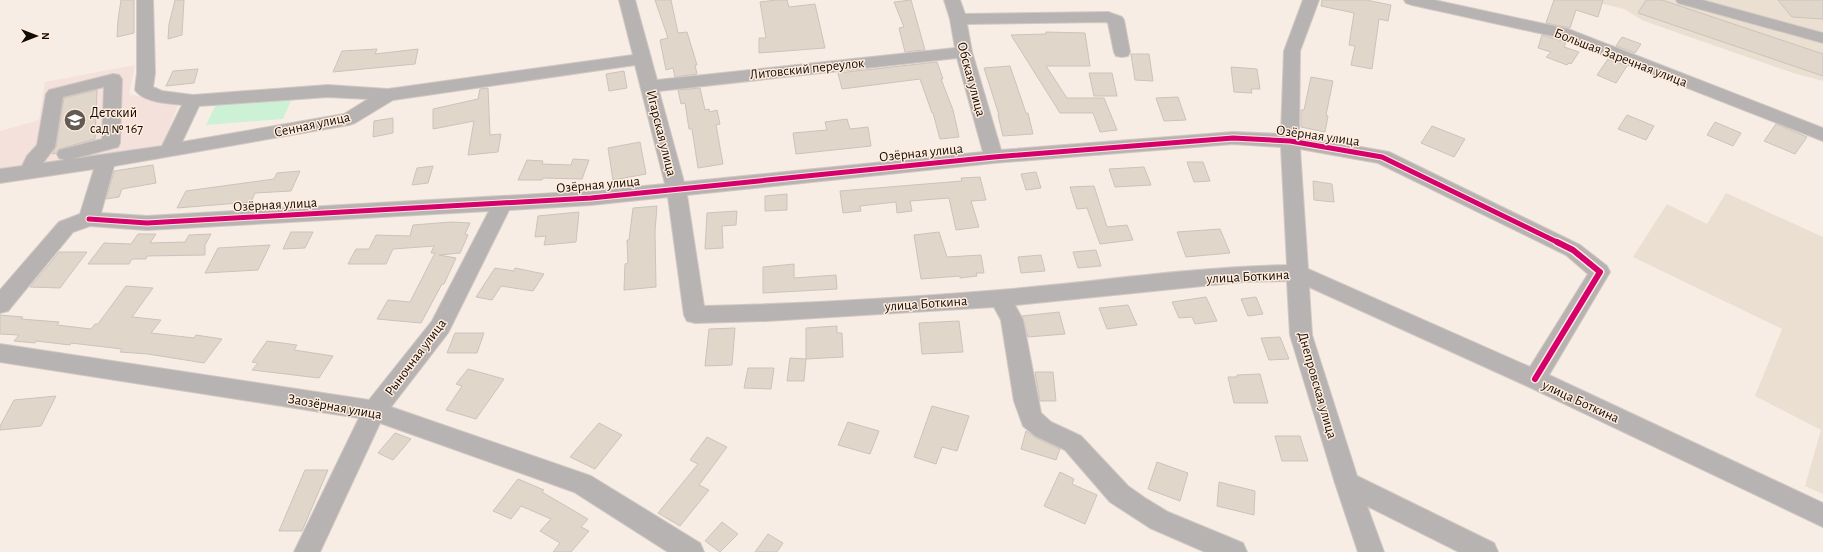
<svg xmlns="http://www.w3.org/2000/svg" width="1823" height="552" font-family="'Alegreya Sans',sans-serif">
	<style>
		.industrial { fill: #ebdfd1 }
		.education { fill: #f4e1db }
		.green { fill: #cdf1d5 }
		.building { fill: #e1d6ca; stroke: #cbc3bc }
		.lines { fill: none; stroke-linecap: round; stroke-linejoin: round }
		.minor-casing { stroke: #d1c9c2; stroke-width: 2 }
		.minor { fill: #b8b3b3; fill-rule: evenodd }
		.cycleway-far1-casing { stroke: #ffecdc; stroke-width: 7 }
		.cycleway-casing { stroke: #ffecdc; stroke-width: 9 }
		.cycleway-far1 { stroke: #d6006c; stroke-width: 5 }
		.cycleway { stroke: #d6006c; stroke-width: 6 }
		.labels { text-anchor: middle; stroke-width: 3; stroke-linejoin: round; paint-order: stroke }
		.street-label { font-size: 14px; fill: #120c07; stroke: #ffecdc }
		.poi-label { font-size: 14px; fill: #120c07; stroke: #ffecdc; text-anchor: start }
	</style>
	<rect width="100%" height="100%" fill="#f7ede4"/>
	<path class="industrial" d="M1586,0H1823V81L1793,73L1644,21L1624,9Z
		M1726,193L1823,237V494L1805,486L1821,430L1755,396L1782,329L1633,257L1667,204L1707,224Z"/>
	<path class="education" d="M135,65L129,94L178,105L162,147L0,169V131L39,120L45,82Z"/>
	<path class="green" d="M292,98L283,119L206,125L216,104Z"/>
	<path class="building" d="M121,0H134V33L117,37L118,20Z
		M175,0H184L182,35L168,39L169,24Z
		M655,0H671L678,33L687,32L697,65H695L697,74L675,77L673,68L666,70L660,40L668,38Z
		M776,0H787L789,7L815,4L825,48L759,53V38H766L760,2Z
		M911,0L925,50L905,52L899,28L904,27L894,2Z
		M1322,0H1366L1391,5L1388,21L1379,19L1372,69L1351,65L1355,46L1349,45L1354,13L1321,6Z
		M1554,0H1603L1598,17L1576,10L1570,28L1546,23Z
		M1646,0H1662L1823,54V76L1638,13Z
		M1778,0H1823V19L1792,17Z
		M1046,32L1085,33L1090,66H1046L1067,98H1104L1117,130L1100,132L1093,113H1060L1011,35L1046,34Z
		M1542,35L1566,42L1564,47L1579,52L1571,64L1569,63L1567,65L1546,57L1551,52L1538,48Z
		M1622,37L1641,44L1635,53L1616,46Z
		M377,49L375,54L418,49L415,64L333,72L342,51Z
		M1131,54H1149L1153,81L1135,80Z
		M1608,59L1627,66L1616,83L1597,75Z
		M937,62L943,79H941L953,110L959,137L940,139L933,113H932L920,79L842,89L838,73Z
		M1010,66L1026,113H1028L1033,134L1003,136L998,115H999L984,68Z
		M1231,67L1257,69L1260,89H1251L1252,93L1234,92Z
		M198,69L194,83L166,86L173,71Z
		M624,71L627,88L609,91L606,74Z
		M1089,73H1112L1117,96H1094Z
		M1311,77L1333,81L1326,115L1328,116L1325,132L1301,127V110H1304Z
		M488,88L490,135L501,134L498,152L468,155L474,121L433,129V109L478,99L480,89Z
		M700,88L705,110L709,109L710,112L717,110L720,124L716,125L723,164L698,168L692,129H689L685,103L681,104L678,90Z
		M97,90L95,139L59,149L56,153L52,154L56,147L64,98Z
		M1178,97L1186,120L1164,121L1156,98Z
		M1627,115L1654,126L1646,140L1618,129Z
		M393,118V133L373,137L374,121Z
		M847,119L850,129L868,127L871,146L796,154L793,133L827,130L825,122Z
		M1715,122L1741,133L1733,146L1707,135Z
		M1776,124L1807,137L1795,154L1764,141Z
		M1432,126L1465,139L1454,157L1421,143Z
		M640,142L646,174L613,180L608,148Z
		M573,159L589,160L582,179L543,178L542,180H518L527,160L543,161L542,164L571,165Z
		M1187,162H1203L1210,181L1194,182Z
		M153,165L156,183L122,189L119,197L106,199L114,171Z
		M433,166L428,183L412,185L417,168Z
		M1144,167L1151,185L1115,187L1109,169Z
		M300,171L291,191L255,193L251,202L177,208L186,191L274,179L277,173Z
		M1036,172L1041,188L1026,190L1021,174Z
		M980,177L986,200L971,201L979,227L956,230L949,198L910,201L912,211L897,213L896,202L860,206L861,211L843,213L840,191L962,181L961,178Z
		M1313,181L1332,184L1334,202L1314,200Z
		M1094,186L1107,227L1127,225L1133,240L1100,244L1087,208L1077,209L1070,187Z
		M787,194V210L765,211V196Z
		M657,206L655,231L656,287L624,290L625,264L628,263L627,240H629L633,208Z
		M737,211L736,225L722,226L723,248L705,249L707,213Z
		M579,212L576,242L544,245L546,236L535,237L538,216Z
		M451,222L470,223L465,234L468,235L460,253L439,255L456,258L444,284H442L421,323L377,319L388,300L410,302L435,253H431L434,246L393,249L386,264H348L356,249H369L376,235L410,236L413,225Z
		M1220,229L1230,253L1186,257L1177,232Z
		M291,232H313L305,248L283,249Z
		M939,232L947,257L981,255L984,273H976L977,276L960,278V276L921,279L914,235Z
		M138,234H156L150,243L185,242L189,235L211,234L205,245V255L147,256L146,259H132L129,264H88L104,243L131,244Z
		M270,245L258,270L205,273L218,248Z
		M1096,250L1101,266L1078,268L1073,252Z
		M59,252H87L60,288L30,287Z
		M1041,255L1045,271L1021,273L1018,257Z
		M794,264V278L836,275L837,289L763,293V267Z
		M495,268L514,271L515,268L544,274L533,291L501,286L492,300L476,297Z
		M126,286L153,288L132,317L161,320L151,333L194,338L196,335L222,339L204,363L148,354L120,352L122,349L71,343L70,345L36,341L35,343L14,341L19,335L0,334V315L23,317L21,319L59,322L57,325L91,329L95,324H98Z
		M1206,297L1217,321L1195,324L1192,317L1179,318L1172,302Z
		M1256,297L1263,314L1248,316L1241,299Z
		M1128,305L1137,325L1107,329L1099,308Z
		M1059,312L1065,334L1028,337L1022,316Z
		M959,321L963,352L922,354L919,323Z
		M837,326V333H842L843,357L806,359L804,381H787L790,358L806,359V328Z
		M735,328L732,365L705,366L709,329Z
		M455,333H484L477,353H447Z
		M1280,337L1289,359L1269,360L1261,338Z
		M267,341L297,345L294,350L333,356L319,378L252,370L258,363L252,362Z
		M748,368H774L771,389L744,388Z
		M468,369L504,379L476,419L446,410L462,386L456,384Z
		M1035,372H1053L1056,401H1040Z
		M1260,374L1268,403H1234L1228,377H1237V375Z
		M56,396L41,426L0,430V426L14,400Z
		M932,406L969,416L957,451L942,447L936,464L914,457Z
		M848,422L879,431L870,454L838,445Z
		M599,423L622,435L595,469L570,457Z
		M1026,431L1034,437L1060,449L1056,460L1021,449Z
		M395,433L411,439L393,460L378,453Z
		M1275,436H1300L1308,461H1282Z
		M707,437L727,447L699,485L709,490L680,526L658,513L698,464L690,460Z
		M1157,462L1188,473L1180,501L1148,489Z
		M305,470H328L302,531H279Z
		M1060,472L1074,479L1072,484L1097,495L1085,524L1044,506Z
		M518,479L544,490L542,492L588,519L581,527L589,531L571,552H553L560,543L540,531L551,519L521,506L511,519L493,511Z
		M1219,482L1255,491L1254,515L1217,506Z
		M722,522L738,534L720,552L705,541Z
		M768,534L783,543L777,552H755Z"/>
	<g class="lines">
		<g class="minor-casing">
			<path id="minor" d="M137,0H153L155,73L153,87L162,91L193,95L328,85L388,89L633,55L619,0H635L657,80L955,48L950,19L944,0H960L965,14L1108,12L1122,17L1124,20L1130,52L1128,56L1122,57L1116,56L1114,52L1108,23L1106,22L967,24L972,52L1001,150L1233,132L1281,134L1284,51L1303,0H1319L1300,51L1299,136L1389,152L1580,245L1607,266L1610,272L1549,375L1823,503V527L1527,386L1309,287L1312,335L1357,476L1494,543L1498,552H1459L1367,506L1384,552H1358L1335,483L1290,335L1287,281L1242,282L1015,305L1023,320L1041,413L1051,422L1081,436L1128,486L1145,498L1168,512L1243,543L1247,552H1205L1150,528L1110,502L1065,450L1035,436L1023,426L1014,401L1001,320L994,307L767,321L695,323L687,321L684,315L668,197L591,205L509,210L448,333L391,407L591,476L700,543L704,552H668L574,492L380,423L320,552H294L359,418L0,362V344L369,400L432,321L489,211L147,230L90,226L73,232L8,311L0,313V290L59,222L80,214L94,169L0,183V169L22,166L27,156L37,145L46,94L49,90L113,74L119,75L122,79L120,143L118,147L72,159L162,146L182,105C168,103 144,103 135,90L137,73ZM957,58L983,152L684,182L659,91ZM635,65L665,184L591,191L147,216L101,213L114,166L349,125L355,123L393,100ZM104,87L102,139L59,150L57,154L59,158L65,160L43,163L55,147L63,97ZM328,97L368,99L344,114L182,142L199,106ZM1233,144L1281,147L1287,265C1191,267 1096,282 1000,290C902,298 803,304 704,306L687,195L994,163ZM1300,149L1378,163L1566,255L1588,274L1530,367L1308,269Z
				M1404,0H1434L1568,29L1823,128V141L1557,37L1412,5L1406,3Z
				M1676,0H1702L1823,33V43L1678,3Z"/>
		</g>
		<use href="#minor" class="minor"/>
		<g class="cycleway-far1-casing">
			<path id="cycleway-far1" d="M89,219L147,223L591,198L994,157L1233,138L1290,141L1382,157L1559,243"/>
		</g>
		<g class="cycleway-casing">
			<path id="cycleway" d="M1535,379L1600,272L1573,250L1557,242"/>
		</g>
		<use href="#cycleway-far1" class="cycleway-far1"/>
		<use href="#cycleway" class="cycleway"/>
	</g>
	<defs>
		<g id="school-disc" transform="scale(1.15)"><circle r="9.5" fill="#625b54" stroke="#ffecdc"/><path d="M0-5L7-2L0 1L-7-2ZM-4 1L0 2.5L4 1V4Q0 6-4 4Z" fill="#fff"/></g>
	</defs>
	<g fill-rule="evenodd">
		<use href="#school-disc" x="75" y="120"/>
	</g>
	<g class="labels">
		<g class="street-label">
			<text transform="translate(1621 57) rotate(21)" y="5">Большая Заречная улица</text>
			<text transform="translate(807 68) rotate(-6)" y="5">Литовский переулок</text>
			<text transform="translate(972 79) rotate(75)" y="5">Обская улица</text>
			<text transform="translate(312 124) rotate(-12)" y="5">Сенная улица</text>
			<text transform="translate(662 133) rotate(76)" y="5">Игарская улица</text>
			<text transform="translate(1318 135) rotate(8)" y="5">Озёрная улица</text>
			<text transform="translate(921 152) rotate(-6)" y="5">Озёрная улица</text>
			<text transform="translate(598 184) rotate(-5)" y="5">Озёрная улица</text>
			<text transform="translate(275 204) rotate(-3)" y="5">Озёрная улица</text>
			<text transform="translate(1248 276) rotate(-3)" y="5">улица Боткина</text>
			<text transform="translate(926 303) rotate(-4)" y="5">улица Боткина</text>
			<text transform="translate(415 357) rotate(-53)" y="5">Рыночная улица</text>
			<text transform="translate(1318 385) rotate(74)" y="5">Днепровская улица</text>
			<text transform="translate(1581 401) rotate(25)" y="5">улица Боткина</text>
			<text transform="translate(335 406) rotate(10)" y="5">Заозёрная улица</text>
		</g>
		<g class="poi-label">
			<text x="90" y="117">Детский<tspan x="90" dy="16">сад № 167</tspan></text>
		</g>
	</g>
	<g transform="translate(36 36) rotate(90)" stroke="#ffecdc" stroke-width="3" paint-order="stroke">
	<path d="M0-3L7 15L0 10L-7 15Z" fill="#120c07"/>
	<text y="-6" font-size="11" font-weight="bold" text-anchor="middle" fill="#120c07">N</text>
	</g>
</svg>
